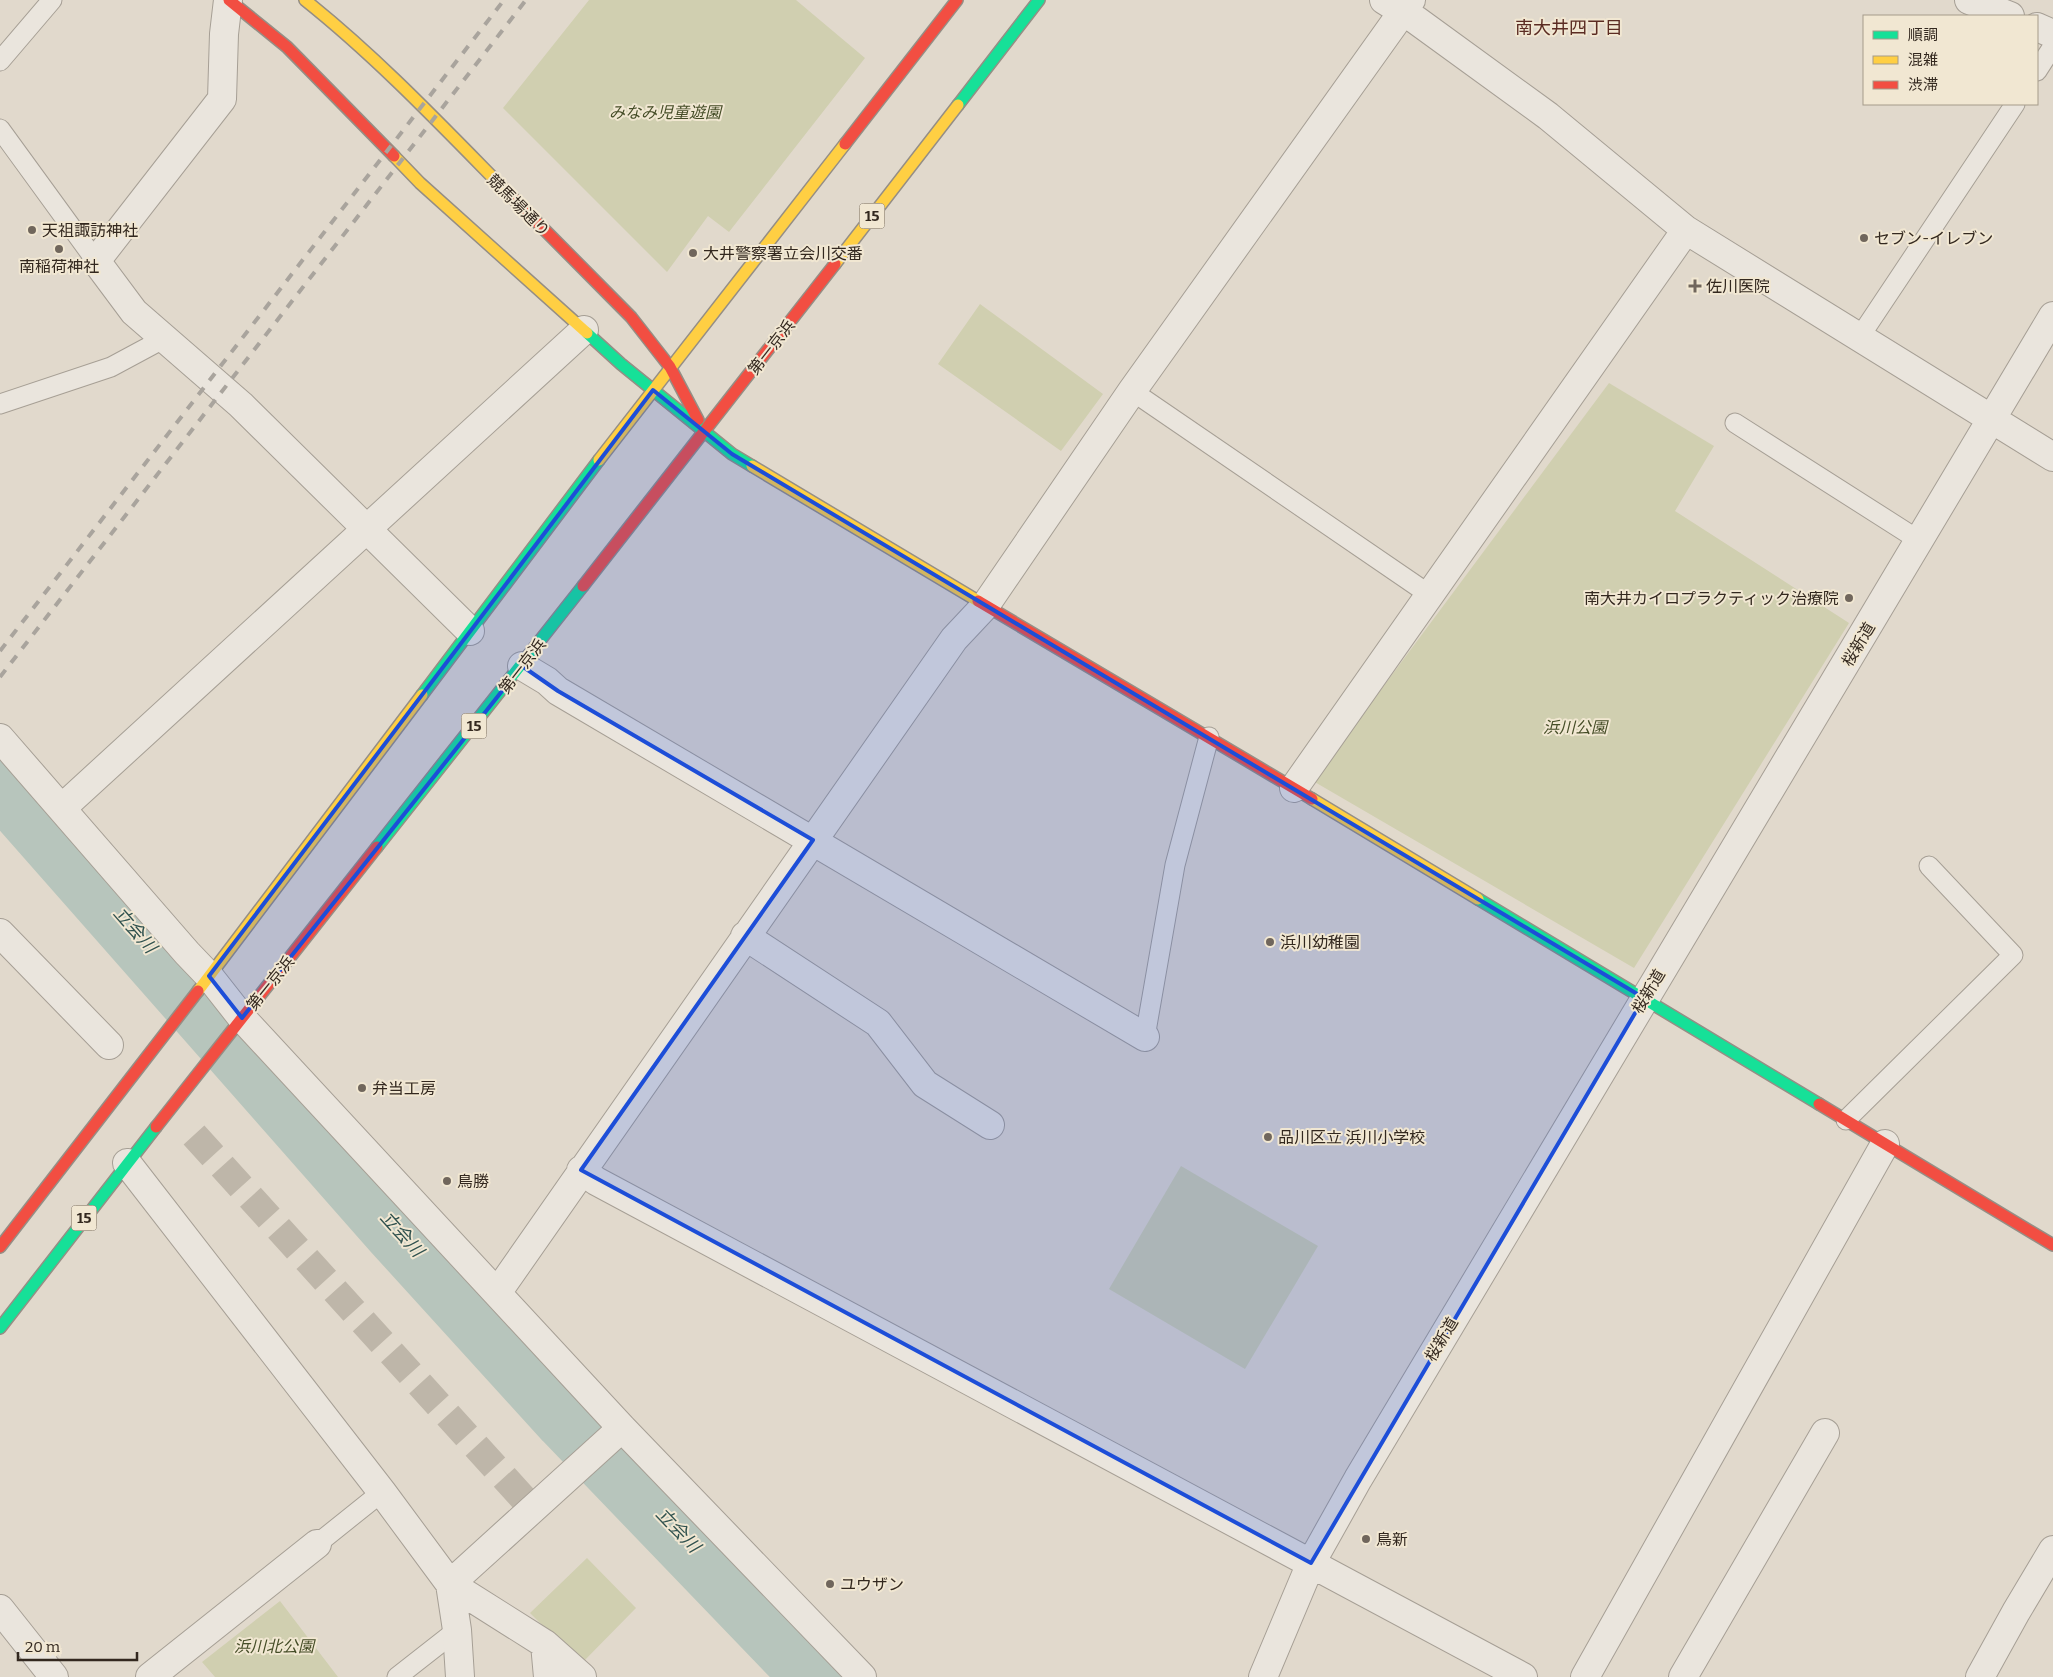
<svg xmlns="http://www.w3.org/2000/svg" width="2053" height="1677" font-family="Bitter,'Noto Sans JP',serif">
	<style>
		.green { fill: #d0cfb0 }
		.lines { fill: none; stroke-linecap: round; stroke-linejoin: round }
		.river { stroke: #b7c5bc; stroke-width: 71 }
		.street-tunnel { stroke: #beb6a9; stroke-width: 28; stroke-dasharray: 28 14; stroke-linecap: butt }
		.lane-casing { stroke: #a69f95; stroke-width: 21 }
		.street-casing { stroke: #a69f95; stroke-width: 30 }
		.fast-casing { stroke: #958e85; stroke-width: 14 }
		.slow-casing { stroke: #958e85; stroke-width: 14 }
		.jam-casing { stroke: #958e85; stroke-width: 14 }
		.lane { stroke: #eae5dd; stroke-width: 19 }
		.street { stroke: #eae5dd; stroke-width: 28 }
		.fast { stroke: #16e098; stroke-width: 11 }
		.slow { stroke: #ffcf43; stroke-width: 11 }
		.jam { stroke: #f24e42; stroke-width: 11 }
		.rail { stroke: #a9a49d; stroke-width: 4; stroke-dasharray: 9 9; stroke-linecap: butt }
		.marked { fill: #1d4ed8; fill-opacity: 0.2; stroke: #1d4ed8; stroke-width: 4; stroke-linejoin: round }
		.poi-dot { fill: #70665c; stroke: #f1e7d2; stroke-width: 2 }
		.labels { text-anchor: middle; stroke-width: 4; stroke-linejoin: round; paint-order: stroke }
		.shield { fill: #f1e7d2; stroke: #6c6155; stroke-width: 1 }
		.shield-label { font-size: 15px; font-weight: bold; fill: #33281f }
		.park-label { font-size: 16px; font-style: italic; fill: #454d27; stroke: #f1e7d2 }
		.street-label { font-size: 16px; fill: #33281f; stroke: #f1e7d2 }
		.poi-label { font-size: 16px; fill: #33281f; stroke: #f1e7d2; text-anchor: start }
		.neighbourhood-label { font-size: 18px; fill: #5b2c23; stroke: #f1e7d2 }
		.water-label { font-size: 18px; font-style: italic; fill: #2f514e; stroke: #f1e7d2 }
	</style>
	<rect width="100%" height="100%" fill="#e1d9cc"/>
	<path class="green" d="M589,0H796L865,58L729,232L708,216L667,272L503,108Z
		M980,304L1103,394L1061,451L938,364Z
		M1609,383L1714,446L1675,511L1849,623L1634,968L1313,781Z
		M1181,1166L1318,1246L1245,1369L1109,1289Z
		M587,1558L636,1608L581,1664L530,1613Z
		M280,1601L338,1677H215L202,1662Z"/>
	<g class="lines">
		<path class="river" d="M0,777L398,1229L569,1417L819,1677"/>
		<path class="street-tunnel" d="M194,1135L532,1508"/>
		<g class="lane-casing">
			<path id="lane" d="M0,61L52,0
				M2037,71L2053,46
				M0,129L96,261
				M1859,338L2015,104
				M1132,391L1430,595
				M0,404L111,367L165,338
				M1735,423L1920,541
				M1145,1037L1175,865L1209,737
				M1846,1120L2013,955L1929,866
				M317,1544L382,1492
				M397,1677L457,1630"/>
		</g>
		<g class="street-casing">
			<path id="street" d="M228,0L224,34L222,99L96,261L134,312L241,405L470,631
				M1384,0L1416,20L1548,116L1686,230L2053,457
				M1969,0L2010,16
				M2037,27L2053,34
				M522,666L547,681L558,691L1145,1037
				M0,738L187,953L209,976L242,1018L622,1428L862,1677
				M1294,788L1686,230
				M62,808L584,330
				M0,933L109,1045
				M745,936L878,1023L925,1084L990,1125
				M127,1163L382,1492L450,1584L457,1630L460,1677
				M581,1170L596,1181L1523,1677
				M497,1293L954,639L985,606L1132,391L1411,0
				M0,1609L54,1677
				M545,1644L548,1677
				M150,1677L317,1544
				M582,1677L545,1644L450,1584L622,1428
				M1263,1677L1311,1563L1358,1479L2053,316
				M1585,1677L1885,1144
				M1683,1677L1825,1433
				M1980,1677L2016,1612L2053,1550"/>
		</g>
		<g class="fast-casing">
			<path id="fast" d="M958,105L1039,0
				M587,333L621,364L732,454L752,466
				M422,695L599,460
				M377,847L583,586
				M1478,899L1819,1104
				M0,1328L156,1127"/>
		</g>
		<g class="slow-casing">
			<path id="slow" d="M305,0C379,59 444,128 511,196
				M394,156L420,183L587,333
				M835,264L958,105
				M599,460L845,144
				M752,466L978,601
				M1312,799L1478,899
				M198,991L422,695"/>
		</g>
		<g class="jam-casing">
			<path id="jam" d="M229,0L287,47L394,156
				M845,144L957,0
				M511,196L631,317L670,367L698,420
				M583,586L835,264
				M978,601L1312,799
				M1819,1104L2053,1245
				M156,1127L377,847
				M0,1247L198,991"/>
		</g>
		<use href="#lane" class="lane"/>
		<use href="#street" class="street"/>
		<use href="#fast" class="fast"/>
		<use href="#slow" class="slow"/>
		<use href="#jam" class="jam"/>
		<path class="rail" d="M0,651L504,0
			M0,677L526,0"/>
	</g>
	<path class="marked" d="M653,390L732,454L1644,998L1311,1563L581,1170L813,840L558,691L522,666L242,1018L209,976Z"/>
	<g class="poi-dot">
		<circle cx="32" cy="230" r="5"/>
		<circle cx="1864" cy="238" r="5"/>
		<circle cx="59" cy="249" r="5"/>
		<circle cx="693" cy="253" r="5"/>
		<path d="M1692.5 278.5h5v5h5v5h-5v5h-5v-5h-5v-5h5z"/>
		<circle cx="1849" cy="598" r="5"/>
		<circle cx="1270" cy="942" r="5"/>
		<circle cx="362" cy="1088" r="5"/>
		<circle cx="1268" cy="1137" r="5"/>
		<circle cx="447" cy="1181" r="5"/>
		<circle cx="1366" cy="1539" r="5"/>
		<circle cx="830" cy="1584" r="5"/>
	</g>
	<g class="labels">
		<g class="shield">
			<rect x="859.5" y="203.5" width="25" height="25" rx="4"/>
			<rect x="461.5" y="713.5" width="25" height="25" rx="4"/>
			<rect x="71.5" y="1205.5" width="25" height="25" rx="4"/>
		</g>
		<g class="shield-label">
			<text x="872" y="221">15</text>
			<text x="474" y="731">15</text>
			<text x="84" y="1223">15</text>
		</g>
		<g class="park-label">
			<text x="665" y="118">みなみ児童遊園</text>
			<text x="1575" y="733">浜川公園</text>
			<text x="274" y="1652">浜川北公園</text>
		</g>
		<g class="street-label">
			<text transform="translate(519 205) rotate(45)" y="6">競馬場通り</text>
			<text transform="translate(771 347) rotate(-52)" y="6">第一京浜</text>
			<text transform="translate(1858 644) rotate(-59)" y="6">桜新道</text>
			<text transform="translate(522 666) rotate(-52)" y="6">第一京浜</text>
			<text transform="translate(270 983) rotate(-51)" y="6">第一京浜</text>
			<text transform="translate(1648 991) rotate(-59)" y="6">桜新道</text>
			<text transform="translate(1441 1339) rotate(-59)" y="6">桜新道</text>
		</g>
		<g class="poi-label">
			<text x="42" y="236">天祖諏訪神社</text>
			<text x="1874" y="244">セブン-イレブン</text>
			<text x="703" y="259">大井警察署立会川交番</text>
			<text x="59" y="272" text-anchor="middle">南稲荷神社</text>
			<text x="1706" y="292">佐川医院</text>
			<text x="1839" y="604" text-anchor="end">南大井カイロプラクティック治療院</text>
			<text x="1280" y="948">浜川幼稚園</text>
			<text x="372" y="1094">弁当工房</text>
			<text x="1278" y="1143">品川区立 浜川小学校</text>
			<text x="457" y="1187">鳥勝</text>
			<text x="1376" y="1545">鳥新</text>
			<text x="840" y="1590">ユウザン</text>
		</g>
		<g class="neighbourhood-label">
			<text x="1569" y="34">南大井四丁目</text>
		</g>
		<g class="water-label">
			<text transform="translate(135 930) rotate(49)" y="6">立会川</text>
			<text transform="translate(402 1234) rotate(48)" y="6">立会川</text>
			<text transform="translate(678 1530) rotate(46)" y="6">立会川</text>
		</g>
	</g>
	<rect x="1863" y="15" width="175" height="90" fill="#f1e7d2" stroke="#a59b8a"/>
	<rect x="1873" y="31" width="25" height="8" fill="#16e098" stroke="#a59b8a"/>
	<text x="1908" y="40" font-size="15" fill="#33281f">順調</text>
	<rect x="1873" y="56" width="25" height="8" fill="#ffcf43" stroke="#a59b8a"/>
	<text x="1908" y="65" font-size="15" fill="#33281f">混雑</text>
	<rect x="1873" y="81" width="25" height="8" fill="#f24e42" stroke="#a59b8a"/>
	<text x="1908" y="90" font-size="15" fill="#33281f">渋滞</text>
	<path d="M18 1652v8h119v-8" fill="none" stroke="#33281f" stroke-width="2.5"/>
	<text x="25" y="1652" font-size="15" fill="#33281f" stroke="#f1e7d2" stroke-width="4" paint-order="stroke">20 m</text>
</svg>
